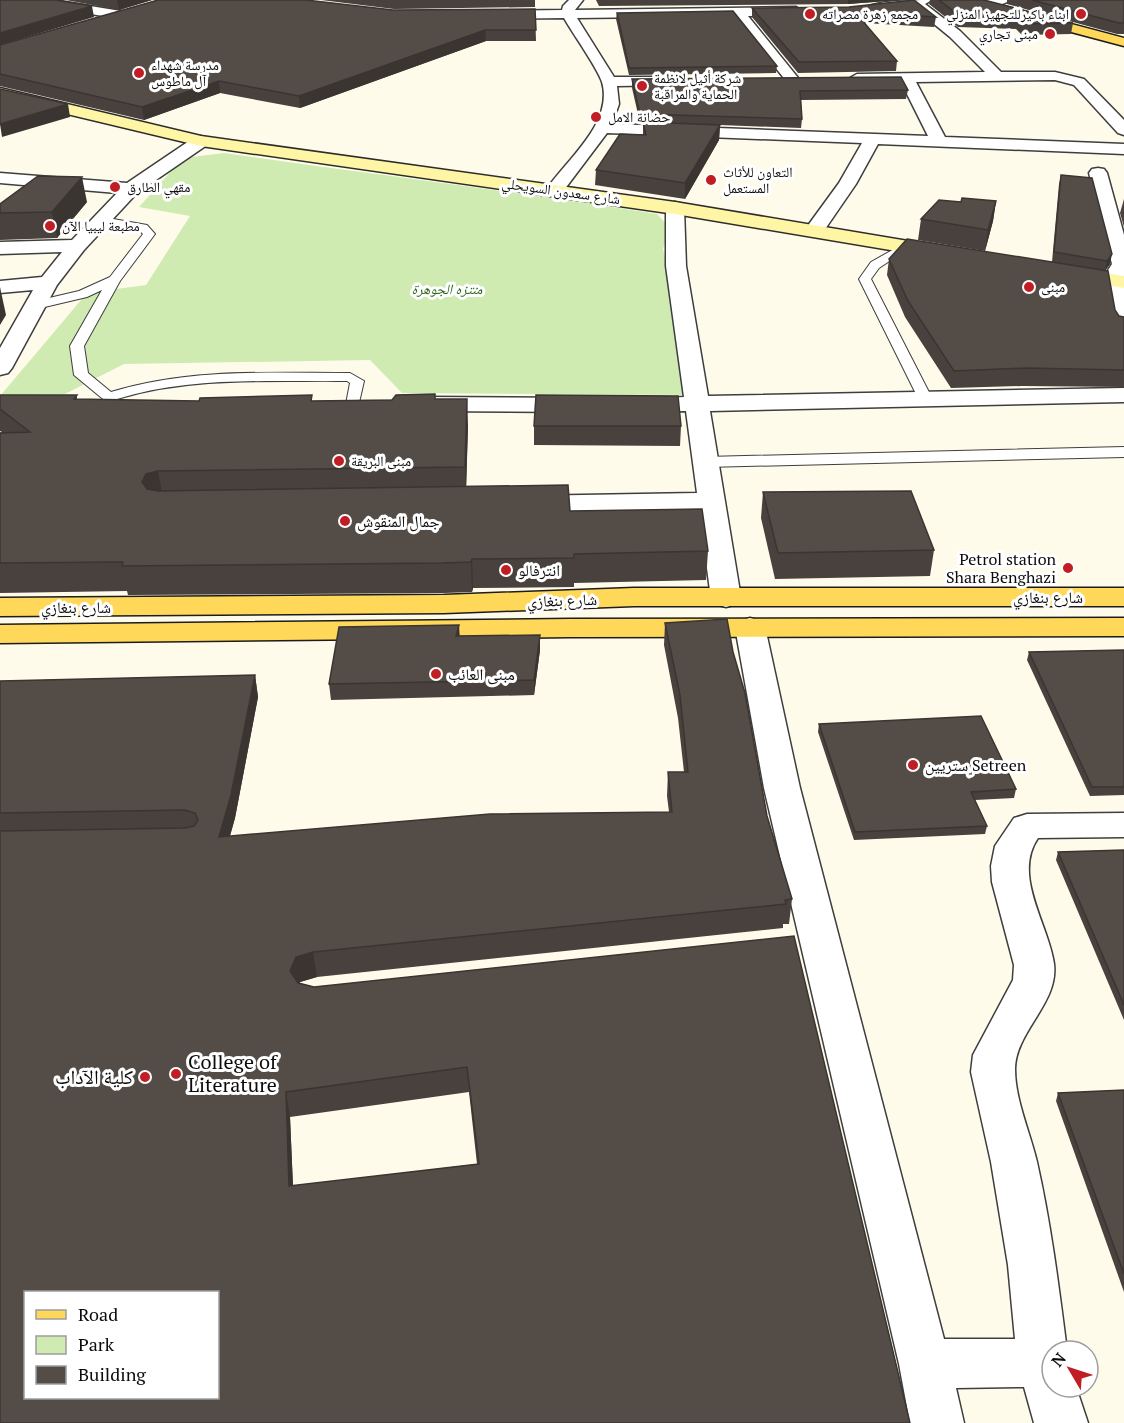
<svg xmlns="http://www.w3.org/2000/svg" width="1124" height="1423" font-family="'PT Serif','Noto Naskh Arabic',serif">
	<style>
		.green { fill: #cfebb2 }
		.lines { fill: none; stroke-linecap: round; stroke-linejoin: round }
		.service-casing { stroke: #3e3e3e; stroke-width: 2 }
		.minor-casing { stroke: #3e3e3e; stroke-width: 3 }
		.secondary-casing { stroke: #2d2d2d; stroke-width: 3 }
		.primary-casing { stroke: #1c1c1c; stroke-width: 3 }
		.service { fill: #fff; fill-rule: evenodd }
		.minor { fill: #fff; fill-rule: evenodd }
		.secondary { fill: #fff6a5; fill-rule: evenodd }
		.primary { fill: #ffd85a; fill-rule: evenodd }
		.wall { fill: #48413d; fill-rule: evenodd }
		.shaded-wall { fill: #3b3532 }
		.building { fill: #544c47; stroke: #3b3532; stroke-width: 1.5; fill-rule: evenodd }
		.poi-dot { fill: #c11d24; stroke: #fff; stroke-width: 2 }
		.labels { text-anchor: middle; stroke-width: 6; stroke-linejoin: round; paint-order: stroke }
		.far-poi-label { font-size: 14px; fill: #0b0b0b; stroke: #fff; text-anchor: start }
		.far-street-label { font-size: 14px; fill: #0b0b0b; stroke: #fff }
		.far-park-label { font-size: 14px; font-style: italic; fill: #286519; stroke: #fff }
		.poi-label { font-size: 16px; fill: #0b0b0b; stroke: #fff; text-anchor: start }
		.street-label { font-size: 16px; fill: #0b0b0b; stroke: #fff }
		.near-poi-label { font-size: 20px; fill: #0b0b0b; stroke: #fff; text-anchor: start }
	</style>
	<rect width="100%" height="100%" fill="#fffbea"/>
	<path class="green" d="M224,153C368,174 513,191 657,214L670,228L663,249L673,289L692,395L402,393L370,360L124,364L65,394L0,396L87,293L146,285L190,216L139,207L183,158Z"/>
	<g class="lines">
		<g class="service-casing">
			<path id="service" d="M102,217L147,225L155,234L120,281L84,346L88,373L111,392C189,368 270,373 350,373L364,381L358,407L353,408L346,404L350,383L347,381C270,382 192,376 117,399L119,406L117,409H107L103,399L74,375L70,346L102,290L87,297L36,309L30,305L32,302L79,291L110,277L143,234L139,230L98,222L96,220Z
				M905,243L911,246L909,248L879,268L871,279L933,400L926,404L919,400L859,279L871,262Z
				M1124,447V457L706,467L698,462L706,457Z"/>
		</g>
		<g class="minor-casing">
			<path id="minor" d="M24,0H53L121,11L128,15L121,19L30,4Z
				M569,0H583L575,10L796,7L802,11L796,15L748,16L799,79L792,83L787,82L734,16L577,18L614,77H676L683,81L676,85L617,86L619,104L612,124L928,136L901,82H857L850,78L857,74L985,72L950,37L912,6L872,12L866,8C877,0 916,0 932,0L925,4L960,31L1001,72H1055L1084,79L1124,120V135L1118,133L1074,85L1055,80L916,82L945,137L1124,144V154L878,144L856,184L821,235H807L804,231L839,183L862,143L607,133L561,194H549L546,190C566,160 614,123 602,82C597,67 573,34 564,18L491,19L484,15L491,11L562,10L563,6Z
				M975,0H1010C1003,6 985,8 975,6L973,3Z
				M201,136L209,141L207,145L137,193L84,250L57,285L12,368L8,373L0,375V348L33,290L0,293V281L42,277L62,252L0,254V242L72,240L117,193L0,183V173L127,183L195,137Z
				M1098,168L1104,169L1107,173L1124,235V332L1116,330L1113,325L1105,275L1112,264L1089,173L1092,169Z
				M675,202L682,204L684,208L686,266L708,396L1124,388V402L710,411L741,598L737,604L726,607L715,604L711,598L699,509L525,512L515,510L511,504L515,498L525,496L697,493L686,411L634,412L625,410L622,405L625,400L684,397L666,266V208L668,204Z
				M424,397L579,398L588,400L591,405L588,410L579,412L424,411L415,409L412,404L415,399Z
				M750,618L761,621L765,627L800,788L944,1339H1015L1008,1265L991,1162L971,1072L973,1055L1013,980L1014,965L992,882L991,866L995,846L1014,818L1027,814L1124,813V837L1038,838C1012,876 1049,925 1054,964C1059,1003 1015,1032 1015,1069C1015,1100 1030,1132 1037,1162C1051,1224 1059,1288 1067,1351H1052V1387H1076L1088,1423H1034L1024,1387L956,1388L964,1423H910L899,1364L764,788L735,627L739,621Z"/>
		</g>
		<g class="secondary-casing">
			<path id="secondary" d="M0,88L201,136L675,202L944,247L951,249L954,253L951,257L944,259L675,214L201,146L0,98Z
				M1066,267L1124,276V288L1059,277L1056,273L1059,269Z"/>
		</g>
		<g class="primary-casing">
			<path id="primary" d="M960,0H981L1124,38V46L962,3Z
				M634,588H1124V606H634L444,613L0,616V598L444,595Z
				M1124,618V636L571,637L0,643V625L571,619Z"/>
		</g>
		<use href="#service" class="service"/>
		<use href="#minor" class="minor"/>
		<use href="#secondary" class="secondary"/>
		<use href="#primary" class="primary"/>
	</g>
	<path class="wall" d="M66,0H152L119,10Z
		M321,0H535V7L394,9Z
		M596,0H900L848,4L599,6Z
		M930,0H984L1073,23L1071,34L1022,35L1016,29L958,27L929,4Z
		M1007,0H1124V34H1117L1007,4Z
		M849,7L936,17L934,27L864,23L897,61L896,71L798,73L752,17V8Z
		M535,9L536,41H486L300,108L220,93L144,120L0,86V45L393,10Z
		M617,13L777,66L776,73L629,75L616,19Z
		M632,79L908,90L906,99L801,100L802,119L801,128L720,125L719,140L685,199L595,185L596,170L643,135V123H640L632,88Z
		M1061,175L1110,264L1105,271L1052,262L1059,184Z
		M1124,199V227L1120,213Z
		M996,201L993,221L985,251L918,240L921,219L961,202Z
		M87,202L57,238L0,240V204Z
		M889,259L1115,310L1119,316L1124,317V387L1022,386L951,388L905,317L887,275Z
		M0,395H77V399L199,401H312L435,399L468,425L466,487L570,511L708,551L706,580L574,583V587L473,588L472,592L444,593L128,595L127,591L0,593V433L2,432L0,431Z
		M534,426H681L680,446L534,445Z
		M763,492L934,550L930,576L775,579L761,518Z
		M665,623L733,652L767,816L792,899L789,924H783V928L317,977L300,982V983L314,987L794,936L910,1423H0V681L255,675L258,697L235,818L230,836L669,812L667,796L668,772H684L678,718L664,645ZM469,1092L477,1164L293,1186L290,1117Z
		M460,636L540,650L534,695L331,700L329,684Z
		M1124,650V795L1090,796L1027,660L1029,652Z
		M819,724L1016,789L1014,798L975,800L987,826L985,834L854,840L818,732Z
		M1124,850V1020L1056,860L1058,852Z
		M1124,1090V1292L1056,1101L1058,1093Z"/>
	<path class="shaded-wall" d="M117,0H152L119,10Z
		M848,0H900L848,4Z
		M92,6L94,17L0,45V33Z
		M485,30L486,41L300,108L299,96Z
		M219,81L220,93L144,120L142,107Z
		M68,104L70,117L2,137L0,124Z
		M720,125L719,140L685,199V183Z
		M82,177L87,202L57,238L52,212Z
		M996,201L993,221L985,251L988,230Z
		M1112,254L1110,264L1105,271L1107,261Z
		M0,287L6,315L0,325Z
		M467,399L468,425L466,494L465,467Z
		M158,471L163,499L151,502L142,482L146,474Z
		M472,559L473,588L472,592L471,562Z
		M459,625L460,640L456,636Z
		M540,635V650L534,695V680Z
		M255,675L258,697L235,818L223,860L219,837Z
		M313,952L317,977L300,982L294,995L290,971L296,957Z
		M286,1092L290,1117L294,1211L289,1186Z"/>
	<path class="building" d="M0,0H55L92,6L0,33Z
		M158,0H306L393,10L535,9L536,30H485L299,96L219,81L142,107L0,74V45Z
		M914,0L936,17L855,12L897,61L799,62L752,8L849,7Z
		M939,0H984L1073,23L1024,24L1017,18L960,16Z
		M1032,0H1124V23H1119Z
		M733,11L777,66L629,68L617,13Z
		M901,77L908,90L800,91L802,119L640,114L632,79Z
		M0,89L68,104L0,124Z
		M643,122L720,125L685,183L596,170L620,134L646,135Z
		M1061,175L1092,178L1112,254L1107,261L1054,252Z
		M38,176L82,177L52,212L0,213V204Z
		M962,198L996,201L988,230L921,219L939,200L961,202Z
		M907,239L1108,271L1115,310L1119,316L1124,317V370L1026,368L954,371L908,301L889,259Z
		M435,394V399H467L465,467L158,471L146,474L142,482L147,489L158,491L568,485L570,511L702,509L708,551L574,554V558L472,559L471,562L442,563L122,566L123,562L0,563V433L30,432L0,409V395H77L74,399L199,401L200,398L312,395L311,401L392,400L396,395Z
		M536,395L678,396L681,426H534Z
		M911,491L934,550L778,553L763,492Z
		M727,619L733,652L745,693L767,816L792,899L785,900L786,904L313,952L296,957L290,971L298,983L314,987L794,936L910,1423H0V831L185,828L194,826L198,820L195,813L185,810L0,813V681L255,675L231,795L219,837L490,814L672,812L668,772H688L680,695L665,623ZM467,1067L479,1164L289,1186L286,1092ZM26,1293H218V1398H26Z
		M459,625L456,636L540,635L534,680L329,684L339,627Z
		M1124,650V787H1092L1029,652Z
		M981,716L1016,789L971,792L987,826L855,832L819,724Z
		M1124,850V1005L1058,852Z
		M1124,1090V1274L1058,1093Z"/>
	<g class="poi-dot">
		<circle cx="810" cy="14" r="6"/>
		<circle cx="1081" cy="14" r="6"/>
		<circle cx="1050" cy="34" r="6"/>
		<circle cx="139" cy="73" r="6"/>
		<circle cx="642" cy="86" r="6"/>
		<circle cx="596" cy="117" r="6"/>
		<circle cx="711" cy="180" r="6"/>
		<circle cx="115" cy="187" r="6"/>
		<circle cx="50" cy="226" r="6"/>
		<circle cx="1029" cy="287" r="6"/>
		<circle cx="339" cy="461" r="6"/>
		<circle cx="345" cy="521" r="6"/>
		<circle cx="1068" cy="568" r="6"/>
		<circle cx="506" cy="570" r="6"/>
		<circle cx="436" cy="674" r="6"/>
		<circle cx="913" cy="765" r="6"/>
		<circle cx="176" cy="1074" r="6"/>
		<circle cx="145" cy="1077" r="6"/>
	</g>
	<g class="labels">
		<g class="far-poi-label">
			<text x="822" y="19">مجمع زهرة مصراته</text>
			<text x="1069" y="19" text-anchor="end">ابناء باكيرللتجهيز المنزلي</text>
			<text x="1038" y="39" text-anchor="end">مبنى تجاري</text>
			<text x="151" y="70">مدرسة شهداء<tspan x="151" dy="16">آل ماطوس</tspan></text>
			<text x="654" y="83">شركة أثيل لانظمة<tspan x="654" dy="16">الحماية والمراقبة</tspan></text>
			<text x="608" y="122">حضانة الامل</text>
			<text x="723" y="177">التعاون للأثاث<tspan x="723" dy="16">المستعمل</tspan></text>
			<text x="127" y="192">مقهي الطارق</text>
			<text x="62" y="231">مطبعة ليبيا الآن</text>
			<text x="1041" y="292">مبنى</text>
			<text x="351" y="466">مبنى البريقة</text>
		</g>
		<g class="far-street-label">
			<text transform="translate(561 191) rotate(8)" y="5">شارع سعدون السويحلي</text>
		</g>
		<g class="far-park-label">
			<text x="447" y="294">منتزه الجوهرة</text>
		</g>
		<g class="poi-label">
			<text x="357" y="527">جمال المنقوش</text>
			<text x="1056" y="565" text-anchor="end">Petrol station<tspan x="1056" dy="18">Shara Benghazi</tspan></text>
			<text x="518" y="576">انترفالو</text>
			<text x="448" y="680">مبنى العائب</text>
			<text x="925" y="771">ستريين ٍSetreen</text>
		</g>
		<g class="street-label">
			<text x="1048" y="603">شارع بنغازي</text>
			<text transform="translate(562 600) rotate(-2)" y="6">شارع بنغازي</text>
			<text x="76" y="613">شارع بنغازي</text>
		</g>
		<g class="near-poi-label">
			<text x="188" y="1069">College of<tspan x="188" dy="23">Literature</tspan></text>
			<text x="133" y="1084" text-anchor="end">كلية الآداب</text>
		</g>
	</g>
	<rect x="24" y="1291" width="195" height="108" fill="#ffffff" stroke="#9d9d9d" stroke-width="1.5"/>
	<rect x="36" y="1310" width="30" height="9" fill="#ffd85a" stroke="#9d9d9d" stroke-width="1.5"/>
	<text x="78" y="1321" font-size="18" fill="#0b0b0b">Road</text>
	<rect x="36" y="1336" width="30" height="18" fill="#cfebb2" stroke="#9d9d9d" stroke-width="1.5"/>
	<text x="78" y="1351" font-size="18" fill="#0b0b0b">Park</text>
	<rect x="36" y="1366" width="30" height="18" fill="#544c47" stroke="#9d9d9d" stroke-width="1.5"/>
	<text x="78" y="1381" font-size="18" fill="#0b0b0b">Building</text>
	<g transform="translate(1070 1369) rotate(309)"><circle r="28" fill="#ffffff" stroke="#9d9d9d" stroke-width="1.5"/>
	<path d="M0-4.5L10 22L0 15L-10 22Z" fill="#c11d24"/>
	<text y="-9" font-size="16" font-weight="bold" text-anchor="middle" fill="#0b0b0b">N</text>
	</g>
</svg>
